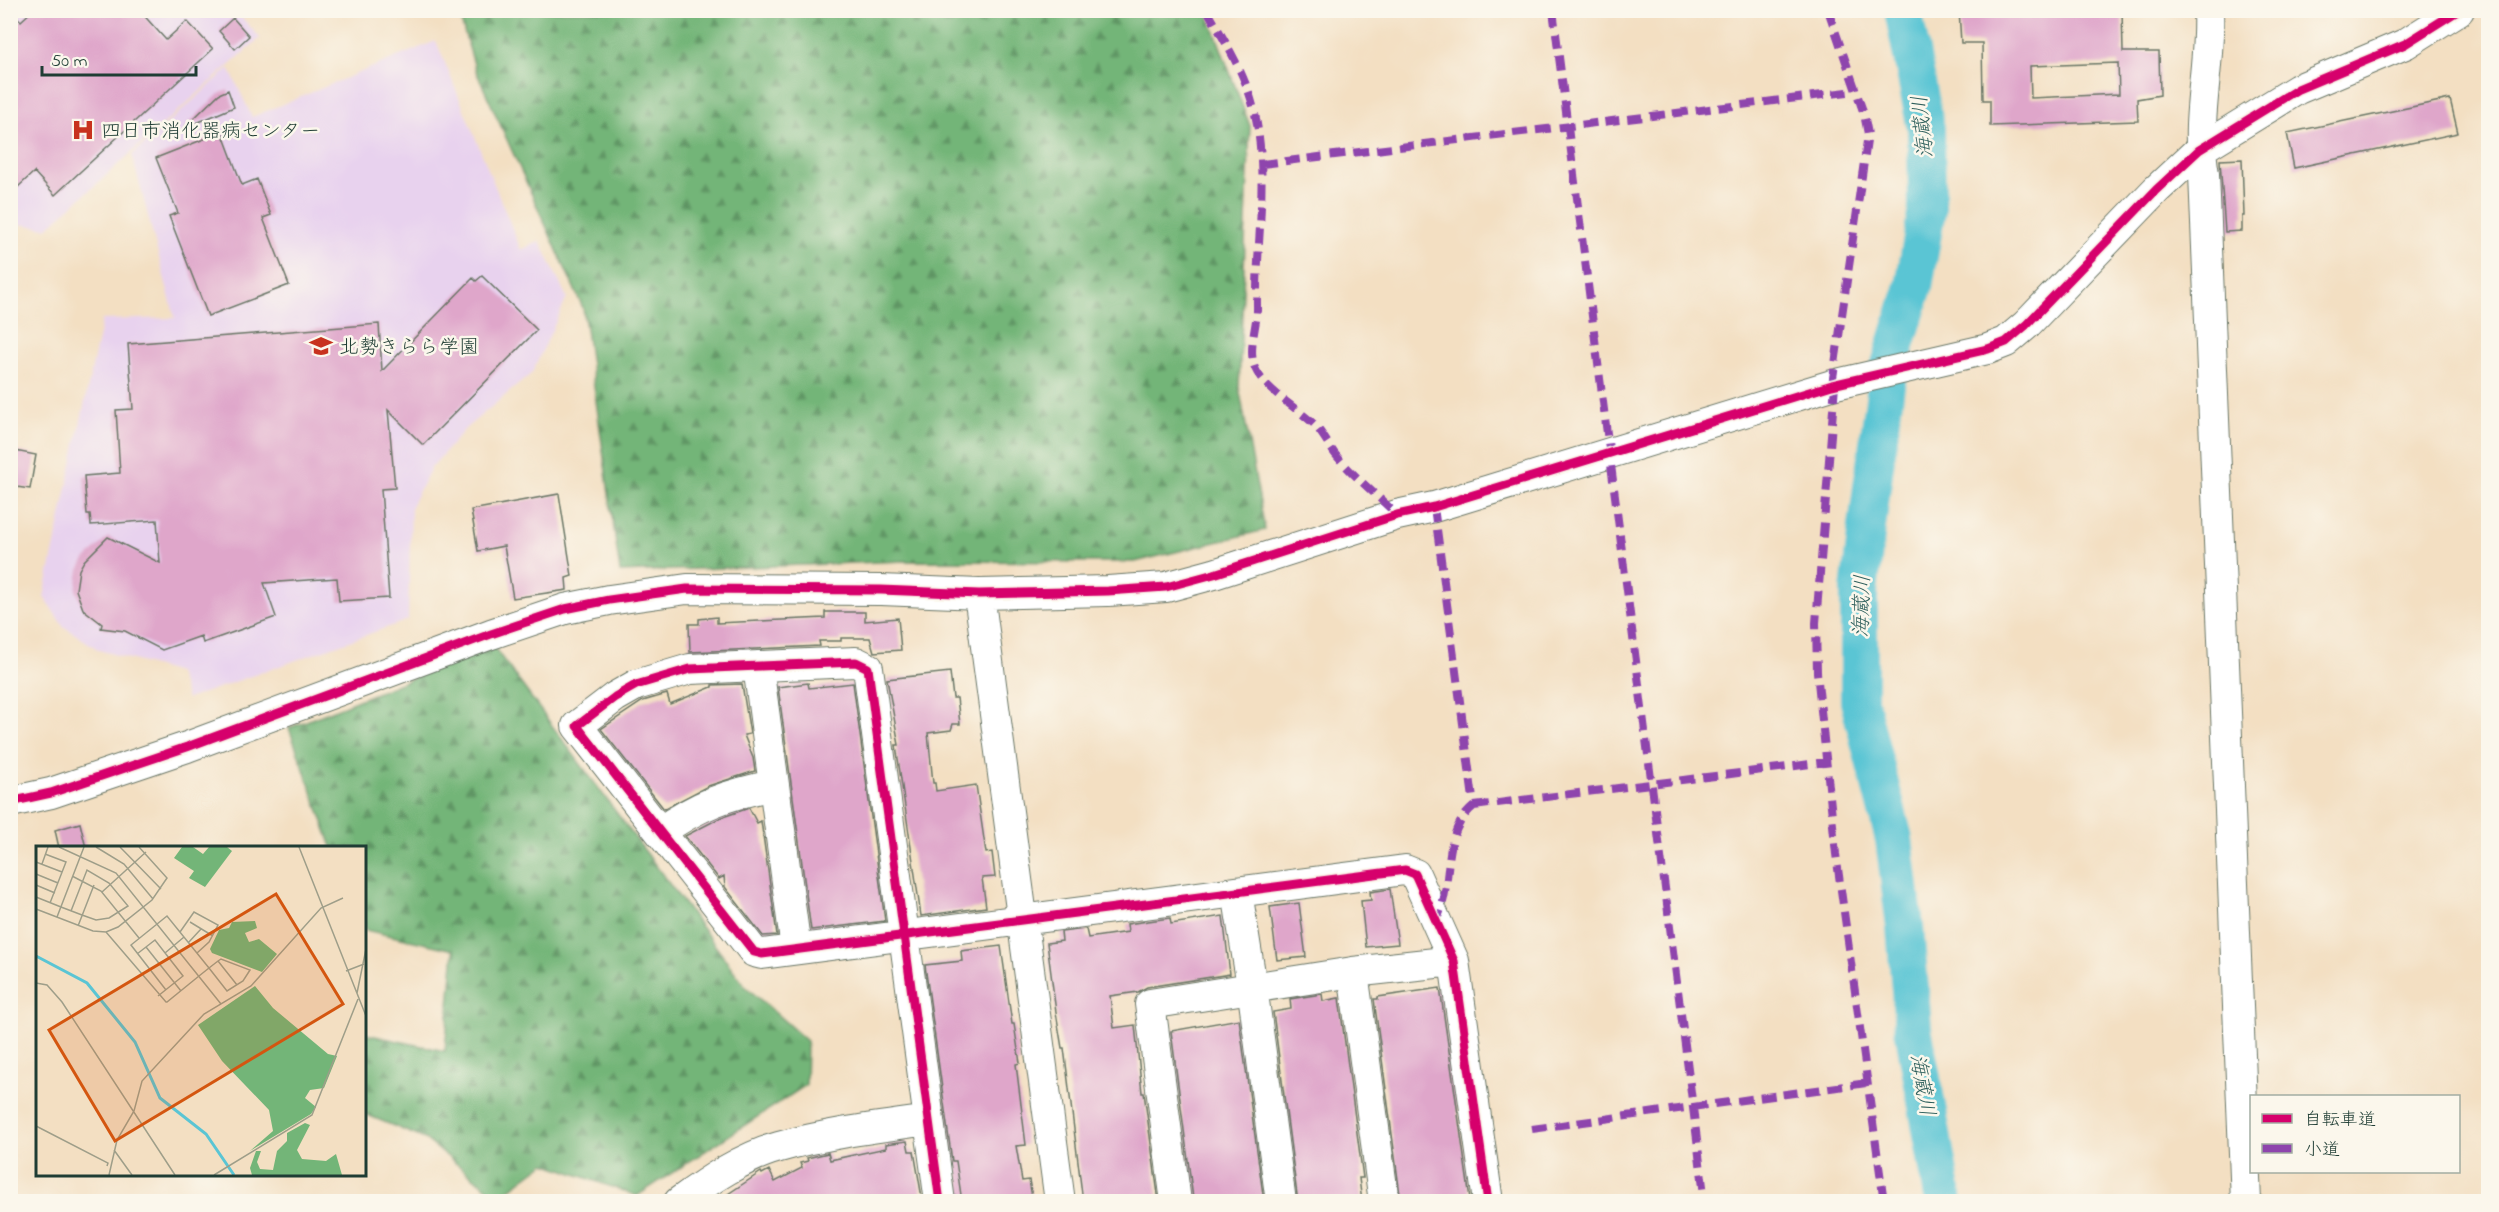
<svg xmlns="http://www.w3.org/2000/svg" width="2499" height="1212" font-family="'Indie Flower','Klee One',sans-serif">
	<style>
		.built { fill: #e8d2ee }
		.forest { fill: url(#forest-firs); stroke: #497956; stroke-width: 1.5 }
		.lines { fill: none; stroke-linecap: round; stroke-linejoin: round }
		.river { stroke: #5ac5d4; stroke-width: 38 }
		.building { fill: #dfa6ca; fill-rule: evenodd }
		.minor-casing { stroke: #697666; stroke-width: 32 }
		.minor { stroke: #fff; stroke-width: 30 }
		.quiet { stroke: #8e44ad; stroke-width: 8; stroke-dasharray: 15 8; stroke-linecap: butt }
		.cycleway-casing { stroke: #fbf7ec; stroke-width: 13 }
		.cycleway { stroke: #d6006c; stroke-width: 9 }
		.labels { text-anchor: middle; stroke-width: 5; stroke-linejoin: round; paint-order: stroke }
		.poi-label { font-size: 20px; fill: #1f3d34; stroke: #fbf7ec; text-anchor: start }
		.water-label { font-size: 21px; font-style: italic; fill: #2e5f5c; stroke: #fbf7ec }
		.inset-river { fill: none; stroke: #5ac5d4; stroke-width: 3 }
		.inset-road { fill: none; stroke: #9e9e89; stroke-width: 1.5 }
		.view { fill: #d45610; fill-opacity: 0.15; stroke: #d45610; stroke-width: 3 }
		.inset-edge { fill: none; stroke: #1f3d34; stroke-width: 3 }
	</style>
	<defs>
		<pattern id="forest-firs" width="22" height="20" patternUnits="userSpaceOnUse" patternTransform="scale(1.5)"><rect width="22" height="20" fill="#73b578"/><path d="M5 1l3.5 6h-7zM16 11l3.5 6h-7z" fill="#5e9463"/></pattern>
	</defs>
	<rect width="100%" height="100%" fill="#fbf7ec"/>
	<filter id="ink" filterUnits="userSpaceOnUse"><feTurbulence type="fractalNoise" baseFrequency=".0167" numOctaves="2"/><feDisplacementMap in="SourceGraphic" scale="12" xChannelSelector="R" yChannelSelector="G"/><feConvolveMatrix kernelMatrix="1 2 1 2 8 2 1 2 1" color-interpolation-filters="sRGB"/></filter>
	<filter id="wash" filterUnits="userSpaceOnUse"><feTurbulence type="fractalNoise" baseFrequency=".008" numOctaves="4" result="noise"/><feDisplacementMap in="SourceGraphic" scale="24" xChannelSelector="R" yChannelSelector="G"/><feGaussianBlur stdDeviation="1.35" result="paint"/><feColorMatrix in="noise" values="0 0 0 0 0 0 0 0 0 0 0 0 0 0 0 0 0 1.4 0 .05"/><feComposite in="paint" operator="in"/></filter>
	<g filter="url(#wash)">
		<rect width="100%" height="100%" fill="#f3dfc2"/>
		<path class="built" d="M11,11H236L260,38L47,228L11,223Z
			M436,41L521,250L540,241L567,298L532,373L466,428L431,468L411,506L408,620L187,699L178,673L99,650L63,626L44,597L102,320L175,318L132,155L229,68L252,117Z"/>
		<path class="forest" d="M458,11H1207L1250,126L1239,387L1265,530L1135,562L905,561L620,572L583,308L476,71Z
			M493,646L745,986L807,1041L806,1085L637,1196L545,1163L499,1197L425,1139L365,1114V1034L445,1051L454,950L365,930L364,848L332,847L289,728Z"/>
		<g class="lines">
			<path class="river" d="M1903,10L1926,129L1927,209L1914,286L1888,371L1872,487L1859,591V701L1894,839L1905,927L1913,1028L1944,1202"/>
		</g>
		<g id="blocks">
			<path class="building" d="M10,10L21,21L33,10H139L166,40L187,21L213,49L55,195L34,172L18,187L10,178Z
				M1959,10H2122L2123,52H2159L2160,95L2137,99L2138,121L1990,126V100H1983L1982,43H1961ZM2118,63L2119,94L2031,98L2030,66Z
				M233,18L249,36L235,49L219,31Z
				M228,90L234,107L187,127L186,126L219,94Z
				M2450,99L2458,133L2294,168L2287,133Z
				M222,132L242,185L257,179L271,215L263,218L289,285L208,316L169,216L178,213L156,158Z
				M2242,159L2244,216H2242V231L2225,232L2220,160Z
				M482,276L537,330L423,445L388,410L395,488L381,489L389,598L339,601L337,578L264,583L276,617L203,643L201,636L162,650L125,631L101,628L102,624L83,609L76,590L79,570L84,561L108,537L160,563L157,520L91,525L90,514H87L84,476L120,473L116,410L133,409L128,344L379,324L382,371L473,278L476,281Z
				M10,450L36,455L30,489L10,486Z
				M559,494L572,576L566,578L567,590L513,598L504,546L478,551L471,510Z
				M825,612H865V621L898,618L901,650L874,652L870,638H841V641H819L820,646L690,652L689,624H699V619L717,617V623L825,618Z
				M950,672L953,698H957L960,724H953L951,730L928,733L933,783H935L936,791L976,785L986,853L992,852L995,877L982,878L986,907L921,916L896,745H899L887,679Z
				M808,683L809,688L853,683L885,921L811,930L778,687Z
				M742,684L750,734L744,735L753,758L755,771L708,786L664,809L601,729L643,701L667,694L670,704L712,687V685Z
				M749,808L757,823L761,821L777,935L763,936L725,887L724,876L719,879L685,836L720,818Z
				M80,823L86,848H59L55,830Z
				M1390,889L1398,944L1366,947L1361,901L1371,900L1370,892Z
				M1299,903L1306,957L1277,960L1270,907Z
				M1223,916L1230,974L1147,987L1138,992L1110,996L1114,1028L1135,1025L1142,1093H1144L1159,1202H1083L1064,1048H1062L1056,1012L1047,943L1062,941L1061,932L1086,929L1088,938L1128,932L1127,924L1170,918L1171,924Z
				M1001,946L1012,1024H1014L1020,1063L1016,1064L1026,1145L1016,1146L1022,1181L1029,1180L1032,1197L1003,1202L1000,1197L962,1202L956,1161H952L925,965L962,961L961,951Z
				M1440,988L1470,1199L1451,1202H1401L1374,999H1378V997Z
				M1322,994L1323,1001L1339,998L1363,1178H1359L1362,1202H1298L1273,1012L1291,1009L1290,999Z
				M1239,1019L1264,1202H1206L1205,1197L1193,1198L1171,1031Z
				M907,1141L909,1151H914L922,1198L907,1202H716L761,1172L762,1174L769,1170L775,1182L802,1168L800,1163L808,1161L807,1158L828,1153L830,1160L886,1148V1144Z"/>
		</g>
	</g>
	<g filter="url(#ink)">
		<use href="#blocks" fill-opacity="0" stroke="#697666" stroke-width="1.5"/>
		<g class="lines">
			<g class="minor-casing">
				<path id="minor" d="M2208,10C2211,65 2194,120 2204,174L2246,1202
					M979,594L1060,1202
					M758,666L796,949
					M10,802L51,793L187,747L491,634L565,609L609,600L687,589L881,590L979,594L1108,591L1166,587L1214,574L1397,515L1434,507L1832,385L1988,349L2006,342L2026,325L2156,190L2199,150L2298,89L2405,44L2459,10
					M660,832C698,805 728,794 774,785
					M1237,892L1252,986L1281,1202
					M1353,972L1384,1202
					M679,1202C709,1180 743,1157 779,1147C828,1133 879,1127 929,1120
					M940,1202L868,668L856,662L690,669L636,685L615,697L577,726L754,952L762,954L1405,870L1415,874L1454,961L1488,1202
					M1176,1202L1150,1004L1353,972L1454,961"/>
			</g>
			<use href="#minor" class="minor"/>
			<path class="quiet" d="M1207,10C1226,43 1247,77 1255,114C1269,177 1256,241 1257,305C1258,325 1247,348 1255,368C1263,388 1298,409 1314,424C1322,433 1328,444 1335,454C1353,476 1377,495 1397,515
				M1553,10L1705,1202
				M1828,10L1864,114L1868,134L1832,385
				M1262,164L1855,91
				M1835,385L1816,623L1817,672L1836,854L1884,1202
				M1434,507L1474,806C1439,835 1455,882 1437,919
				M1474,806L1827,762
				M1532,1129L1867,1083"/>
			<g class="cycleway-casing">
				<path id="cycleway" d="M10,802L51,793L187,747L491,634L565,609L609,600L687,589L881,590L979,594L1108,591L1166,587L1214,574L1397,515L1434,507L1832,385L1988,349L2006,342L2026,325L2156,190L2199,150L2298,89L2405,44L2459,10
					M940,1202L868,668L856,662L690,669L636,685L615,697L577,726L754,952L762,954L1405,870L1415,874L1454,961L1488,1202"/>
			</g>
			<use href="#cycleway" class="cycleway"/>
		</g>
	</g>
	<defs>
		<g id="hospital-bare" transform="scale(1.8)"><path d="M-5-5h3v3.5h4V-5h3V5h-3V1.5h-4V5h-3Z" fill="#c8321e" stroke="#fbf7ec" stroke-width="2.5" paint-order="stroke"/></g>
		<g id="school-bare" transform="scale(1.8)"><path d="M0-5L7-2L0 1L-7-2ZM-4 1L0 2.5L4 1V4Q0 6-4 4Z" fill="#c8321e" stroke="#fbf7ec" stroke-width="2.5" paint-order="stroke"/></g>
	</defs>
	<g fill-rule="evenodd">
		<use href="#hospital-bare" x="83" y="130"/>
		<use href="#school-bare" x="321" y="346"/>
	</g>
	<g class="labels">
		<g class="poi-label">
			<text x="101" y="137">四日市消化器病センター</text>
			<text x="339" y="353">北勢きらら学園</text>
		</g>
		<g class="water-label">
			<text transform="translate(1922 127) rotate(-96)" y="7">海蔵川</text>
			<text transform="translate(1861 606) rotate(-88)" y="7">海蔵川</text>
			<text transform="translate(1923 1085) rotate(80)" y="7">海蔵川</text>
		</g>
	</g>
	<g transform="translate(36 846)">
		<rect width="330" height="330" fill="#f3dfc2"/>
		<path d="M146,1H157L167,8L173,1H191L196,5L169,41L153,32L158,25L138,12ZM219,75L221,82L209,87L213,96L223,93L241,108L226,126L176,107L174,103L183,84L193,82L196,76ZM219,140L237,162L292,208L301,210L288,242L274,244L269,252L280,261L275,268L214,305L237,285L233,264L186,215L162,179ZM269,277L274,279L261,304L266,313L290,315L300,308L306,329H216L214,322L220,305H225L221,316L224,323L237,324L241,305L251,295V287Z" fill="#73b578"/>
		<path class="inset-river" d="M0,110L51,137L99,196L124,252L170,288L198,329"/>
		<path class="inset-road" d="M23,1L80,27L185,158M60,1L88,18L117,53M84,1L125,43M263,1L330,170M9,8L30,16L14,57M0,16L26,26M6,18L12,1M0,28L22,37M36,30L65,45L103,92M0,39L19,47M66,46L110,6M0,51L25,61L46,69L60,74L73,72L92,60L73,37L51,24L35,65M0,63L57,85L70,86L82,81L116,54L131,32L103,1M21,71L48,1M154,76L177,90M42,80L58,39M70,86L130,156H131L163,130L173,122L182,115L185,113L214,124L207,135L191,145L173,122L131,70L95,99L130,144M144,86L158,66L182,79L173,96L161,107M152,97L165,83M110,101L145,145M129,107L148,91M101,108L119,94L147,130L122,150M182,115L201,139M310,125L328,118M0,137L11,139L26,156L139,329M321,147L330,103M0,280L72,317L71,320M78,304L96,329M73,329L81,294L98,265L106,235L168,168L215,140L285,62L307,52M178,329L276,269L322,153"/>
		<path class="view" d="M240,48L307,158L79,295L13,184Z"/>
		<rect width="330" height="330" class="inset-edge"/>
	</g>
	<rect width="2499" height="1212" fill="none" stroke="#fbf7ec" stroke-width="36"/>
	<rect x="2250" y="1095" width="210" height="78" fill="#fbf7ec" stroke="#a3ada2" stroke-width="1.5"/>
	<rect x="2262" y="1114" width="30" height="9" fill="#d6006c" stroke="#a3ada2" stroke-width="1.5"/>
	<text x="2304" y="1125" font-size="18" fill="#1f3d34">自転車道</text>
	<rect x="2262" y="1144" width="30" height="9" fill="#8e44ad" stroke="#a3ada2" stroke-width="1.5"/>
	<text x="2304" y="1155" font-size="18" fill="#1f3d34">小道</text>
	<path d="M42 66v9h154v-9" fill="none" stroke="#1f3d34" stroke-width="3"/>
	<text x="51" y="66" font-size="18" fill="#1f3d34" stroke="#fbf7ec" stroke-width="4.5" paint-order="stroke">50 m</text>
</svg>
